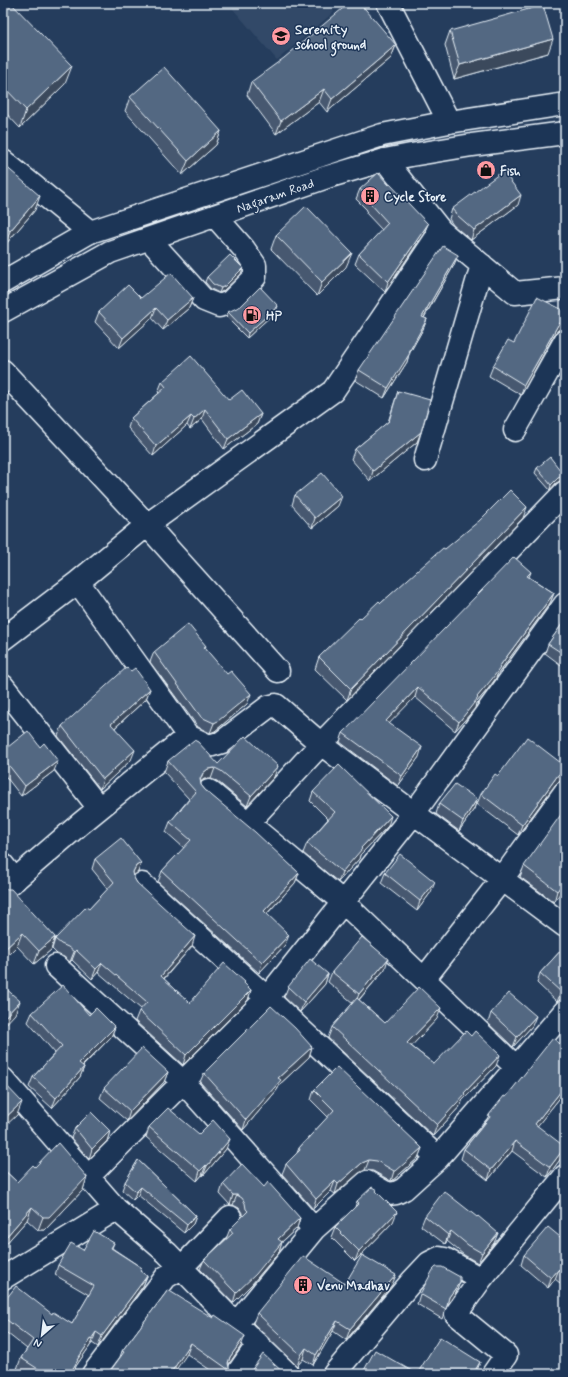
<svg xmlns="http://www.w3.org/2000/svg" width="568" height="1377" font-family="Mynerve,sans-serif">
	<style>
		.built { fill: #334a68 }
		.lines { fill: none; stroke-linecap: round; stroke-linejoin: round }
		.minor-casing { stroke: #e8f1f8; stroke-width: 25 }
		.major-casing { stroke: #e8f1f8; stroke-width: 25 }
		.minor { stroke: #1d3557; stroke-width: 22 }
		.major { stroke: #1d3557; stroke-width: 22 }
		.wall { fill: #475970; stroke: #e8f1f8 }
		.shaded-wall { fill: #3a485b; stroke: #e8f1f8 }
		.building { fill: #536782; stroke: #e8f1f8 }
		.labels { text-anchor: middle; stroke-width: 3; stroke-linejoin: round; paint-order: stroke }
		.poi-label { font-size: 13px; font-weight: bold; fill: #e8f1f8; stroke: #1d3557; text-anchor: start }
		.street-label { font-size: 13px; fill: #e8f1f8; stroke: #1d3557 }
	</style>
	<rect width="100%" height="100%" fill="#253d5d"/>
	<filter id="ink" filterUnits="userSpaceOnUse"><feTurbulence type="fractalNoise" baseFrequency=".025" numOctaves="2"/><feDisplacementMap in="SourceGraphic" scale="8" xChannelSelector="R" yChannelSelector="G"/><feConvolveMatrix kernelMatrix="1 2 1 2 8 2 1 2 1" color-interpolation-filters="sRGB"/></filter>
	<g filter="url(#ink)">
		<path class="built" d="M228,3H326L334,12L277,60Z"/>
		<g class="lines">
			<g class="minor-casing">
				<path id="minor" d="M388,3L449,122
					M385,160L441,231L515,293L565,288
					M3,161L90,232
					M149,239L204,300L219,306L230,302L255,277V265L244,249L215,216
					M3,371L147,525L278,671
					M515,430L565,341
					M425,460L482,265
					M78,582L188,736L209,746L222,742L268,707L276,705L321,744L565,926
					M3,639L78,582L147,525L333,391L441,231
					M3,686L99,808
					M209,791L343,902L516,1067
					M248,823L321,744L565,492
					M3,865L15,880
					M142,884L267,998L438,1158
					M3,890L80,824L188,736
					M56,966L183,1082L252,1159L314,1229
					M424,979L502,879L565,792
					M3,1079L116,1209L167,1253L236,1324L288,1374
					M89,1176L267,998L414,813L565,604
					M3,1278L116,1209
					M236,1324L314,1229L367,1182L388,1194L396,1193L404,1189L438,1158L565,1011
					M93,1374L166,1277L181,1268L230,1217
					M237,1374L258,1344
					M334,1374L412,1281L429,1263L439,1258L445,1259L481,1279
					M493,1374L506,1355L456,1314L481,1279L565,1176"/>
			</g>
			<g class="major-casing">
				<path id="major" d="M3,282L90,232L382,135L449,122L565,104
					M3,311L110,252L327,177L385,160L411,155L472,145L565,133"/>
			</g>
			<use href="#minor" class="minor"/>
			<use href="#major" class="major"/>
		</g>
		<path class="wall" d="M3,3L65,84L20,128L3,110Z
			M450,31L548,53L454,79L445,45Z
			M396,45L391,58L327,112L319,102L276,134L247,95L251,82Z
			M130,97L221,131L216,145L182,175L125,111Z
			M3,164L35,210L5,245L3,243Z
			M389,185L428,224L424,233L385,292L355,264L359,254L382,230L366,213L367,210L356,199L360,189Z
			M518,205L471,240L453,225L449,219L452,209Z
			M276,235L346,267L317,296L271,249Z
			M454,265L424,318L427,319L423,329L409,354L407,362L384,398L355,380L359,370Z
			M243,268L241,274L223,291L219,293L211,289L205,282L207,277Z
			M141,298H193L189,308L163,330L152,318L119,348L95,322L99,312Z
			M276,311L247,338L226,317L228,312Z
			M565,311V329L558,330L554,335L521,395L489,376L493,366L514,343Z
			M162,382L229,400L261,414L257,424L224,449L202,419L190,429L187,425L153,456L128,428L131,418L159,393L158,392Z
			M398,391L421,432L417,442L370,481L351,459L355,449L388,422Z
			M537,468L564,475L562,480L556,483L550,490L535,473Z
			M295,495L338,506L312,528L292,505Z
			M523,518L347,700L315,669L319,657L361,618L381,603L445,549Z
			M531,572L529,577L554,593L550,603L497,675L496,678L488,689L476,703L475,708L471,713L455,731L415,697L389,723L419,757L398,786L340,742L343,733Z
			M565,620V668L545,653L548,644Z
			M206,646L205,648L247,704L215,731L210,733L198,727L150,662L154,652Z
			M150,689L146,699L115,728L131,760L100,789L58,736L62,726Z
			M3,751L54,771L21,796L3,773Z
			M168,761L218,764L274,777L247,806L217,781L211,779H204L201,782V785L205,790L299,873L295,883L267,914L285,945L259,973L158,882L162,871L184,848L166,832L170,822L189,799L164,772Z
			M565,766V780H560L555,785L518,835L477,804L481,794L498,776Z
			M313,792L388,826L360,855L359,859L338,882L303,853L307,843L328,819L310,801Z
			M477,799L474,809L459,831L436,814L439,804Z
			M95,859L141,863L138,872L134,875V878L137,883L192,946L164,979L190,1003L245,982L244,983L251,990L248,1000L183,1065L135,1021L139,1011L141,1009L98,972L92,979L72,960L70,962L64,957L57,954L52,949L55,939L89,909L108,889L92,869Z
			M524,866L565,886L554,902L520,877Z
			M385,873L431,892L417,911L381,883Z
			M3,888L55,937L51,950L34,964L17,946Z
			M565,946V997H564L557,1002L537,983L540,973Z
			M385,969L359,1000L385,1023L437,1019L411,1046L434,1064L496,1066L462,1101L461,1105L433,1136L328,1038L332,1027L353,1003L328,982L332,972Z
			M328,974L325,984L300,1012L284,997L288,987Z
			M32,1013L89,1015L115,1027L111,1037L83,1066L84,1067L80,1077L52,1108L29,1087L33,1077L55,1053L28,1022Z
			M491,1013L532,1026L513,1047L488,1023Z
			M312,1047L309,1057L280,1084L277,1090L243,1130L200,1082L204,1073Z
			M565,1048V1098L562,1095L537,1126L562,1157L547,1177L512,1151L488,1180L461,1159L464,1149L486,1122L489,1115L506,1097Z
			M168,1072L164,1082L127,1121L100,1098L104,1088Z
			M314,1090L419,1145V1146L422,1148L418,1158L392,1181H391L373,1171L365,1170L359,1173L335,1194L331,1191L313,1209L282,1174L286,1164L297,1153L299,1148L328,1117L311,1100Z
			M149,1127L199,1134L226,1149L203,1176L202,1175L197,1181L146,1137Z
			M75,1128L110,1131L107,1141L89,1159L71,1138Z
			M138,1160L196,1216L193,1224L184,1233L138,1195L133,1200L122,1190L125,1182Z
			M35,1167L87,1177L83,1190L45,1230H38L27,1220L3,1247V1169L17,1182Z
			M223,1184L264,1187L300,1218L297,1228L282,1242L279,1252L252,1284L233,1303L200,1269L204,1260L226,1239L230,1229L242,1217V1213L239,1208L233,1205H230L220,1194Z
			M376,1191L393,1222L355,1261L331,1237L335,1227L355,1207L357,1201Z
			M425,1216L494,1243L478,1263L464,1255L447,1241L445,1244L421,1226Z
			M565,1241V1287L555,1279L548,1288L521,1265L524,1255Z
			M114,1243L112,1248L142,1268L140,1272L147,1276L143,1286L98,1347L92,1343L76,1366L74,1372L78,1374H26L17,1369L21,1358L27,1349L3,1330V1303L52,1314L72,1324L89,1295L55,1275L58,1265L83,1250Z
			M460,1282L456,1292L447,1305L442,1319L417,1304L420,1294Z
			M345,1284L392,1285L346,1340L333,1331L313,1365L303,1359L297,1366L253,1323L257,1313Z
			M168,1290L241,1346L229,1364V1368L232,1372L231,1374H216L187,1354L120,1357L122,1351Z"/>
		<path class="shaded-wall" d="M553,39L548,53L454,79L460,65Z
			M396,45L391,58L327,112L332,99Z
			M72,66L65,84L20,128L26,110Z
			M324,89L319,102L276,134L281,121Z
			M221,131L216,145L182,175L188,161Z
			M521,195L518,205L471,240L474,230Z
			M40,196L35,210L5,245L10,231Z
			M428,224L424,233L385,292L388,282Z
			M352,253L346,267L317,296L322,282Z
			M458,255L454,265L419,326L422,317Z
			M243,268L241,274L223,291L219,293L221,288Z
			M193,298L189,308L163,330L167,320Z
			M278,306L276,311L247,338L248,333Z
			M156,308L152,318L119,348L123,338Z
			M427,319L423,329L409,354L407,362L384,398L388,388Z
			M565,320L564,329L558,330L554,335L521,395L524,385L558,325L562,321Z
			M205,409L202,419L190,429L194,419Z
			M261,414L257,424L224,449L228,439Z
			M191,416L187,425L153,456L156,446Z
			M421,432L417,442L370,481L373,471Z
			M564,475L562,480L556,483L550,490L551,485L558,478Z
			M342,496L338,506L312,528L315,518Z
			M527,507L523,518L347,700L351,689Z
			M554,593L550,603L497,675L496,678L488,689L476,703L475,708L471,713L455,731L459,722L477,697Z
			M418,687L415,697L382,731L386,721Z
			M150,689L146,699L108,734L111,724Z
			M251,694L247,704L215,731L210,733L214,723Z
			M422,747L419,757L398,786L402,776Z
			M135,750L131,760L100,789L103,779Z
			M58,761L54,771L21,796L25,786Z
			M278,766L274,777L247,806L251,796Z
			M215,768L211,779H204L199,783L197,789L203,773L208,769Z
			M564,771H565V780H560L555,785L518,835L522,825L558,775Z
			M477,799L474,809L459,831L463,821Z
			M391,816L388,826L360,855L359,859L338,882L342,872L361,848Z
			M141,863L138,872L133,876V872L136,866Z
			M299,873L295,883L260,921L264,911Z
			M565,881V886L554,902L557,891Z
			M435,882L431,892L417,911L420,901Z
			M22,933L17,946L3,960V951Z
			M289,935L285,945L259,973L262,963Z
			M195,936L192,946L157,986L161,976Z
			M55,937L51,950L34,964L39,951Z
			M76,950L72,960L70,962L74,952Z
			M388,959L385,969L355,1004L359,994Z
			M102,963L98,972L92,979L96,969Z
			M328,974L325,984L300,1012L304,1002Z
			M565,989V994L564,997L557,1002L561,992Z
			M251,990L248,1000L183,1065L186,1055Z
			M20,1001L15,1014L3,1027V1019Z
			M441,1008L437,1019L404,1054L407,1043Z
			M536,1016L532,1026L513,1047L517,1037Z
			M115,1027L111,1037L76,1072L79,1063Z
			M312,1047L309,1057L280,1084L277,1090L243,1130L246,1120L278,1078Z
			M500,1055L496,1066L462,1101L461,1105L433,1136L437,1125L464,1093Z
			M84,1067L80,1077L52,1108L56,1098Z
			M168,1072L164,1082L127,1121L130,1111Z
			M565,1086L562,1095L531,1134L535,1124Z
			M22,1102L17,1115L3,1128V1120Z
			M110,1131L107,1141L89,1159L92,1149Z
			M230,1139L226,1149L203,1176L207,1166Z
			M515,1141L512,1151L488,1180L491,1170Z
			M419,1145L416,1153L422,1148L418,1158L392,1181H391L394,1171Z
			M565,1147L562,1157L547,1177L550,1167Z
			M369,1160L365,1170L359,1173L335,1194L338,1184L362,1163Z
			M206,1165L202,1175L197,1181L200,1171Z
			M87,1177L83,1190L45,1230H38L43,1217Z
			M335,1181L331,1191L313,1209L316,1199Z
			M141,1187L138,1195L133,1200L136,1192Z
			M233,1195H237L233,1205H230Z
			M32,1207L27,1220L3,1247V1244L6,1237Z
			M397,1212L393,1222L355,1261L359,1251Z
			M196,1216L193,1224L184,1233L187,1225Z
			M300,1218L297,1228L274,1249L278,1239Z
			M451,1231L447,1241L445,1244L448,1235Z
			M498,1233L494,1243L478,1263L482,1253Z
			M282,1242L279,1252L252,1284L233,1303L236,1293Z
			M559,1269L555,1279L548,1288L551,1278Z
			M396,1275L392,1285L346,1340L350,1329Z
			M147,1276L143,1286L98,1347L102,1336Z
			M460,1282L456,1292L446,1307L449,1297Z
			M337,1321L333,1331L313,1365L316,1355Z
			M96,1332L92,1343L76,1366L73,1374L72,1370L77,1360Z
			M245,1336L241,1346L227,1367L230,1357Z
			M191,1343L187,1354L173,1374H170Z
			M306,1348L303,1359L297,1366L301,1355Z
			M480,1362L476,1374H473Z"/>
		<path class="building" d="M3,3H11L72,66L26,110L3,86Z
			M349,3H360L396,45L332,99L324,89L281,121L251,82L284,58Z
			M543,5L553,39L460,65L450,31Z
			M164,67L221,131L188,161L130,97Z
			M3,164L40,196L10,231L3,225Z
			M503,171L521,195L474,230L457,215L452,209Z
			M378,173L389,185L390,184L428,224L388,282L359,254L388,223L370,203L371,202L360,189Z
			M306,206L352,253L322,282L276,235Z
			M443,246L458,255L422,317L427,319L409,352L410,353L388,388L359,370Z
			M230,255L243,268L225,286L221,288L213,284L207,277Z
			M171,273L193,298L167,320L156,308L123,338L99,312L128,285L141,298Z
			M260,287L278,306L248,333L228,312L241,306Z
			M537,297L565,311V320L562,321L558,325L524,385L493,366L508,340L514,343Z
			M191,356L229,400L242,390L261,414L228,439L205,409L194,419L191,416L156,446L131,418L166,387L162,382Z
			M398,391L430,400L421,432L373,471L355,449L389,421Z
			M550,457L564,475L558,478L551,485L537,468Z
			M322,473L342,496L315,518L295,495Z
			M510,490L527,507L351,689L319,657L360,617L361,618L379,601L381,603L443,548L445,549L479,521Z
			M514,557L531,572L527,576L554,593L499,667L500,668L492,679L477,697L478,698L474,703L459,722L418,687L386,721L422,747L402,776L343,733Z
			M565,620V655L548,644Z
			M188,624L206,646L204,647L227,674L231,671L251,694L218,721L214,723L201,717L154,652Z
			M127,667L131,671L135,668L150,689L111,724L135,750L103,779L62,726Z
			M28,731L40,747L44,743L58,761L25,786L3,758V751Z
			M245,736L278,766L251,796L221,771L215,768L208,769L203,773L200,779L201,785L205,790L255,832L299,873L264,911L289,935L262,963L162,871L191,840L170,822L196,792L168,761L194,740L198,742L218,764Z
			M527,737L565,766V771H564L558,775L522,825L481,794L495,774L498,776Z
			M339,765L391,816L361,848L362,849L342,872L307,843L335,812L313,792Z
			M455,784L477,799L463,821L439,804Z
			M565,809V881L557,891L524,866Z
			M121,838L141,863L136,866L133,872L134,878L137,883L195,936L161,976L190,1003L224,963L245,982L244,983L251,990L186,1055L139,1011L147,1002L102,963L96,969L76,950L74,952L68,947L61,944L55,939L86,907L89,909L114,882L95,859Z
			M400,854L435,882L420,901L385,873Z
			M3,888L4,889H11L55,937L39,951L22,933L3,951Z
			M362,937L388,959L359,994L332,972Z
			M565,946V989L561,992L540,973Z
			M310,959L328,974L304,1002L288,987Z
			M63,985L89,1015L96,1008L115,1027L79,1063L84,1067L56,1098L33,1077L62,1046L32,1013Z
			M3,986L20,1001L3,1019Z
			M419,987L441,1008L407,1043L434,1064L466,1031L471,1036L475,1031L500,1055L464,1093L465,1094L437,1125L332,1027L357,998L385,1023Z
			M509,993L536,1016L517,1037L491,1013Z
			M271,1006L295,1028L312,1047L278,1078L281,1080L246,1120L204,1073Z
			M553,1038L565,1048V1086L535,1124L565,1147L550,1167L515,1141L491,1170L464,1149L490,1117L489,1115L504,1096L506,1097Z
			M142,1048L168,1072L130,1111L104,1088Z
			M337,1067L419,1145L422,1148L396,1171H394L377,1161L369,1160L362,1163L338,1184L335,1181L316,1199L286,1164L300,1150L299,1148L334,1110L314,1090Z
			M3,1082L22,1102L3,1120Z
			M168,1108L199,1134L213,1120L230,1139L207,1166L206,1165L200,1171L149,1127Z
			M91,1112L110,1131L92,1149L75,1128Z
			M58,1143L87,1177L49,1217H43L32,1207L6,1237L3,1234V1169L17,1182L33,1165L35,1167Z
			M138,1160L196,1216L187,1225L141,1187L136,1192L125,1182Z
			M242,1164L264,1187L268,1182L300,1218L278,1239L282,1242L256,1274L236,1293L204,1260L233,1233L230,1229L248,1211L246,1209L245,1203L242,1198L237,1195H233L223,1184Z
			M372,1187L377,1190L376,1191L397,1212L359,1251L335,1227L359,1203L357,1201Z
			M444,1191L477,1217L478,1216L498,1233L482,1253L468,1245L451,1231L448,1235L425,1216Z
			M548,1227L565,1241V1274L559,1269L551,1278L524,1255Z
			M94,1231L114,1243L111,1248L142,1268L140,1271L147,1276L102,1336L96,1332L77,1360H78L72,1370L78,1374H46L21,1358L33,1340L3,1317V1303L16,1286L52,1314L53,1312L72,1324L94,1286L58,1265L71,1243L83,1250Z
			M362,1255L396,1275L350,1329L337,1321L316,1355L306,1348L301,1355L257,1313L303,1256L345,1284Z
			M436,1267H442L460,1277V1282L449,1297L446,1309L420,1294L433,1270Z
			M168,1290L213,1318L215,1315L245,1336L230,1357L228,1363L229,1368L232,1372L191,1343L170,1374H108L124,1352L122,1351Z
			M440,1337L480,1362L473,1374H362L375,1350L417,1374Z
			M263,1354L285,1374H248L251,1371Z"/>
	</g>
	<defs>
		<g id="school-disc" transform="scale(1)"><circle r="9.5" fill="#ff9aa2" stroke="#1d3557"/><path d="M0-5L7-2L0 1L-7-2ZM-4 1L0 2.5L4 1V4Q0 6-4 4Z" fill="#111"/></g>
		<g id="shop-disc" transform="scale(1)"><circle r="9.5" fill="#ff9aa2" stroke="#1d3557"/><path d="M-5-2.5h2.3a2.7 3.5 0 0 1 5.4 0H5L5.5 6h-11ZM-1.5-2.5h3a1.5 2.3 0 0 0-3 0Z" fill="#111"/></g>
		<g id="building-disc" transform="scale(1)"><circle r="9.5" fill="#ff9aa2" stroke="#1d3557"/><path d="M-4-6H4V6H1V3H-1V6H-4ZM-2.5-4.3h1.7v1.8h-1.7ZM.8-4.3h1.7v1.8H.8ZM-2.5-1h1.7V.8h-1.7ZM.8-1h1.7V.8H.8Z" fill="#111"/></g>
		<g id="fuel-disc" transform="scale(1)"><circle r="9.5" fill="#ff9aa2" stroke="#1d3557"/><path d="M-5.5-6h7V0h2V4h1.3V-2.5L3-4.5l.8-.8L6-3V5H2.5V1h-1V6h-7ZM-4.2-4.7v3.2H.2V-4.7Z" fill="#111"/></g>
	</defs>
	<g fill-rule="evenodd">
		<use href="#school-disc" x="281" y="36"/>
		<use href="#shop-disc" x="486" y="170"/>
		<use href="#building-disc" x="370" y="196"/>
		<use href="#fuel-disc" x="252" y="315"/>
		<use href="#building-disc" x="303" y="1285"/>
	</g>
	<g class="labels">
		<g class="poi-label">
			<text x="295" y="34">Serenity<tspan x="295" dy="15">school ground</tspan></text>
			<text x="500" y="175">Fish</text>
			<text x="384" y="201">Cycle Store</text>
			<text x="266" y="320">HP</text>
			<text x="317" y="1290">Venu Madhav</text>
		</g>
		<g class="street-label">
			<text transform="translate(275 195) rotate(-19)" y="5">Nagaram Road</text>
		</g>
	</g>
	<rect width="568" height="1377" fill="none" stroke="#1d3557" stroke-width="16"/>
	<rect x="8" y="8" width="552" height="1361" fill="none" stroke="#e8f1f8" stroke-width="1.5" filter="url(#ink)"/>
	<g transform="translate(42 1335) rotate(208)" stroke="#1d3557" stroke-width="3" paint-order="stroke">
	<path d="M0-3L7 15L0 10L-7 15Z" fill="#e8f1f8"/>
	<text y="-6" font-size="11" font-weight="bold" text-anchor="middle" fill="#e8f1f8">N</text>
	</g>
</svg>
